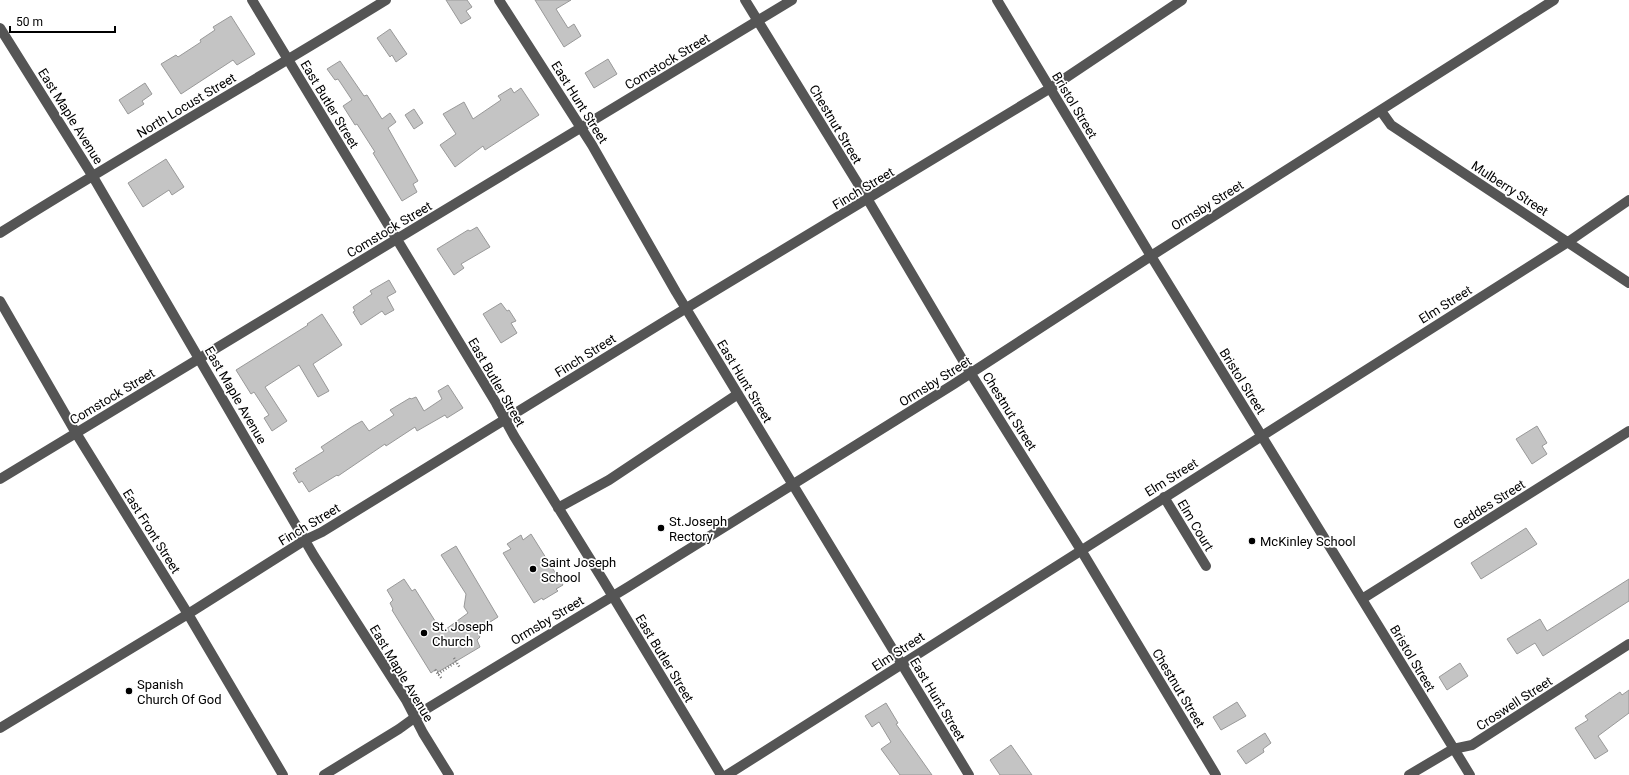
<svg xmlns="http://www.w3.org/2000/svg" width="1629" height="775" font-family="Roboto,sans-serif">
	<style>
		.building { fill: #c4c4c4; stroke: #999 }
		.lines { fill: none; stroke-linecap: round; stroke-linejoin: round }
		.path { stroke: #777; stroke-width: 2.5; stroke-dasharray: 1 2; stroke-linecap: butt }
		.minor { stroke: #555; stroke-width: 10 }
		.poi-dot { fill: #000; stroke: #fff; stroke-width: 1.5 }
		.labels { text-anchor: middle; stroke-width: 3.5; stroke-linejoin: round; paint-order: stroke }
		.street-label { font-size: 13px; fill: #000; stroke: #fff }
		.poi-label { font-size: 13px; fill: #000; stroke: #fff; text-anchor: start }
	</style>
	<rect width="100%" height="100%" fill="#fff"/>
	<path class="building" d="M446,0H467L472,7L466,11L471,18L461,24Z
		M535,0H571L556,9L568,28L574,24L581,36L564,47Z
		M231,16L255,54L237,65L233,60L181,94L161,64L176,55L178,57L201,42L200,40L215,30L213,27Z
		M390,29L407,54L396,62L392,55L390,57L377,38Z
		M608,59L617,74L594,88L585,73Z
		M340,61L364,96L367,95L382,119L390,113L396,122L388,128L418,181L413,184L417,192L402,201L373,153L375,152L357,124L355,125L343,106L352,100L338,79L335,80L327,69Z
		M145,83L152,94L142,101L144,104L128,114L119,100Z
		M511,88L514,93L521,88L539,115L485,150L483,146L455,167L440,145L456,134L443,114L464,102L473,119L501,100L498,96Z
		M414,109L423,123L414,129L405,115Z
		M166,159L184,187L172,195L169,190L143,207L128,183Z
		M477,227L490,247L461,264L464,268L454,275L437,249L468,230L470,231Z
		M389,280L396,292L387,297L394,310L385,315L382,311L361,325L353,312L355,311L353,307L372,294L370,291Z
		M501,303L507,311L509,310L516,321L511,323L517,333L501,343L483,314Z
		M322,314L342,345L313,364L329,391L318,397L299,365L265,387L287,421L272,431L264,418L269,415L254,392L251,394L236,370L308,325L307,324Z
		M448,385L463,408L447,418L445,415L417,431L415,427L386,446L385,444L338,476L337,475L309,492L302,481L299,483L293,473L297,471L295,469L324,451L321,447L353,426L362,421L369,431L394,415L390,410L410,398L411,399L416,397L424,411L442,399L438,391Z
		M1537,426L1547,443L1542,446L1547,454L1532,464L1516,439Z
		M1526,528L1537,544L1481,579L1471,563Z
		M531,534L563,585L556,589L558,591L543,600L542,598L534,603L503,553L511,549L507,544L521,535L523,540Z
		M456,546L498,617L476,631L480,637L477,640L480,647L438,672L436,669L431,673L392,610L393,609L390,603L393,600L387,590L404,579L412,591L415,589L442,632L468,613L464,607L466,594L441,555Z
		M1629,579V601L1543,656L1535,643L1517,654L1507,639L1540,619L1547,631Z
		M1460,663L1468,676L1447,690L1439,677Z
		M1629,690V713L1598,736L1608,751L1595,759L1575,728L1588,720L1585,716L1620,692L1622,695Z
		M1237,702L1246,716L1221,730L1213,717Z
		M886,703L898,723L896,724L932,775H900L881,749L891,742L879,722L872,727L865,716Z
		M1265,733L1271,743L1263,749L1264,752L1246,764L1237,751Z
		M1011,745L1032,775H1000L990,760Z"/>
	<g class="lines">
		<path class="path" d="M454,658L460,668
			M435,670L442,679
			M438,674L456,662"/>
		<path class="minor" d="M252,0L496,403L514,436L603,580L721,775
			M499,0L592,145L676,292L969,775
			M745,0L868,200L971,374L1081,550L1216,775
			M997,0L1151,256L1470,775
			M0,28L92,175L314,556L406,700L423,733L449,775
			M1381,111L1391,125L1629,283
			M0,233C127,153 258,79 386,0
			M0,301L76,433L188,614L283,775
			M0,479L792,0
			M1164,497L1206,566
			M558,508L609,480L738,394
			M1362,599L1629,431
			M0,728L188,614L305,540L322,532L670,318L1049,89L1182,0
			M324,775L399,729L428,708L628,587L954,384L1151,256L1554,0
			M727,775L1568,242L1629,200
			M1409,775L1453,749L1472,745L1629,644"/>
	</g>
	<g class="poi-dot">
		<circle cx="661" cy="528" r="4"/>
		<circle cx="1252" cy="541" r="4"/>
		<circle cx="533" cy="569" r="4"/>
		<circle cx="424" cy="633" r="4"/>
		<circle cx="129" cy="691" r="4"/>
	</g>
	<g class="labels">
		<g class="street-label">
			<text transform="translate(667 61) rotate(-31)" y="5">Comstock Street</text>
			<text transform="translate(580 102) rotate(58)" y="5">East Hunt Street</text>
			<text transform="translate(330 104) rotate(59)" y="5">East Butler Street</text>
			<text transform="translate(186 105) rotate(-31)" y="5">North Locust Street</text>
			<text transform="translate(1075 105) rotate(59)" y="5">Bristol Street</text>
			<text transform="translate(71 116) rotate(58)" y="5">East Maple Avenue</text>
			<text transform="translate(836 124) rotate(59)" y="5">Chestnut Street</text>
			<text transform="translate(863 188) rotate(-31)" y="5">Finch Street</text>
			<text transform="translate(1510 188) rotate(33)" y="5">Mulberry Street</text>
			<text transform="translate(1207 205) rotate(-32)" y="5">Ormsby Street</text>
			<text transform="translate(389 229) rotate(-31)" y="5">Comstock Street</text>
			<text transform="translate(1445 304) rotate(-32)" y="5">Elm Street</text>
			<text transform="translate(585 355) rotate(-32)" y="5">Finch Street</text>
			<text transform="translate(745 381) rotate(59)" y="5">East Hunt Street</text>
			<text transform="translate(935 381) rotate(-32)" y="5">Ormsby Street</text>
			<text transform="translate(1243 381) rotate(58)" y="5">Bristol Street</text>
			<text transform="translate(497 382) rotate(60)" y="5">East Butler Street</text>
			<text transform="translate(236 395) rotate(60)" y="5">East Maple Avenue</text>
			<text transform="translate(112 396) rotate(-31)" y="5">Comstock Street</text>
			<text transform="translate(1010 411) rotate(58)" y="5">Chestnut Street</text>
			<text transform="translate(1171 477) rotate(-32)" y="5">Elm Street</text>
			<text transform="translate(1489 504) rotate(-32)" y="5">Geddes Street</text>
			<text transform="translate(309 524) rotate(-31)" y="5">Finch Street</text>
			<text transform="translate(1196 525) rotate(59)" y="5">Elm Court</text>
			<text transform="translate(152 531) rotate(58)" y="5">East Front Street</text>
			<text transform="translate(547 620) rotate(-31)" y="5">Ormsby Street</text>
			<text transform="translate(898 651) rotate(-33)" y="5">Elm Street</text>
			<text transform="translate(665 658) rotate(59)" y="5">East Butler Street</text>
			<text transform="translate(1413 658) rotate(59)" y="5">Bristol Street</text>
			<text transform="translate(402 673) rotate(59)" y="5">East Maple Avenue</text>
			<text transform="translate(1179 688) rotate(59)" y="5">Chestnut Street</text>
			<text transform="translate(938 699) rotate(59)" y="5">East Hunt Street</text>
			<text transform="translate(1514 703) rotate(-33)" y="5">Croswell Street</text>
		</g>
		<g class="poi-label">
			<text x="669" y="526">St.Joseph<tspan x="669" dy="15">Rectory</tspan></text>
			<text x="1260" y="546">McKinley School</text>
			<text x="541" y="567">Saint Joseph<tspan x="541" dy="15">School</tspan></text>
			<text x="432" y="631">St. Joseph<tspan x="432" dy="15">Church</tspan></text>
			<text x="137" y="689">Spanish<tspan x="137" dy="15">Church Of God</tspan></text>
		</g>
	</g>
	<path d="M10 26v6h105v-6" fill="none" stroke="#000000" stroke-width="2"/>
	<text x="16" y="26" font-size="12" fill="#000000" stroke="#ffffff" stroke-width="3" paint-order="stroke">50 m</text>
</svg>
